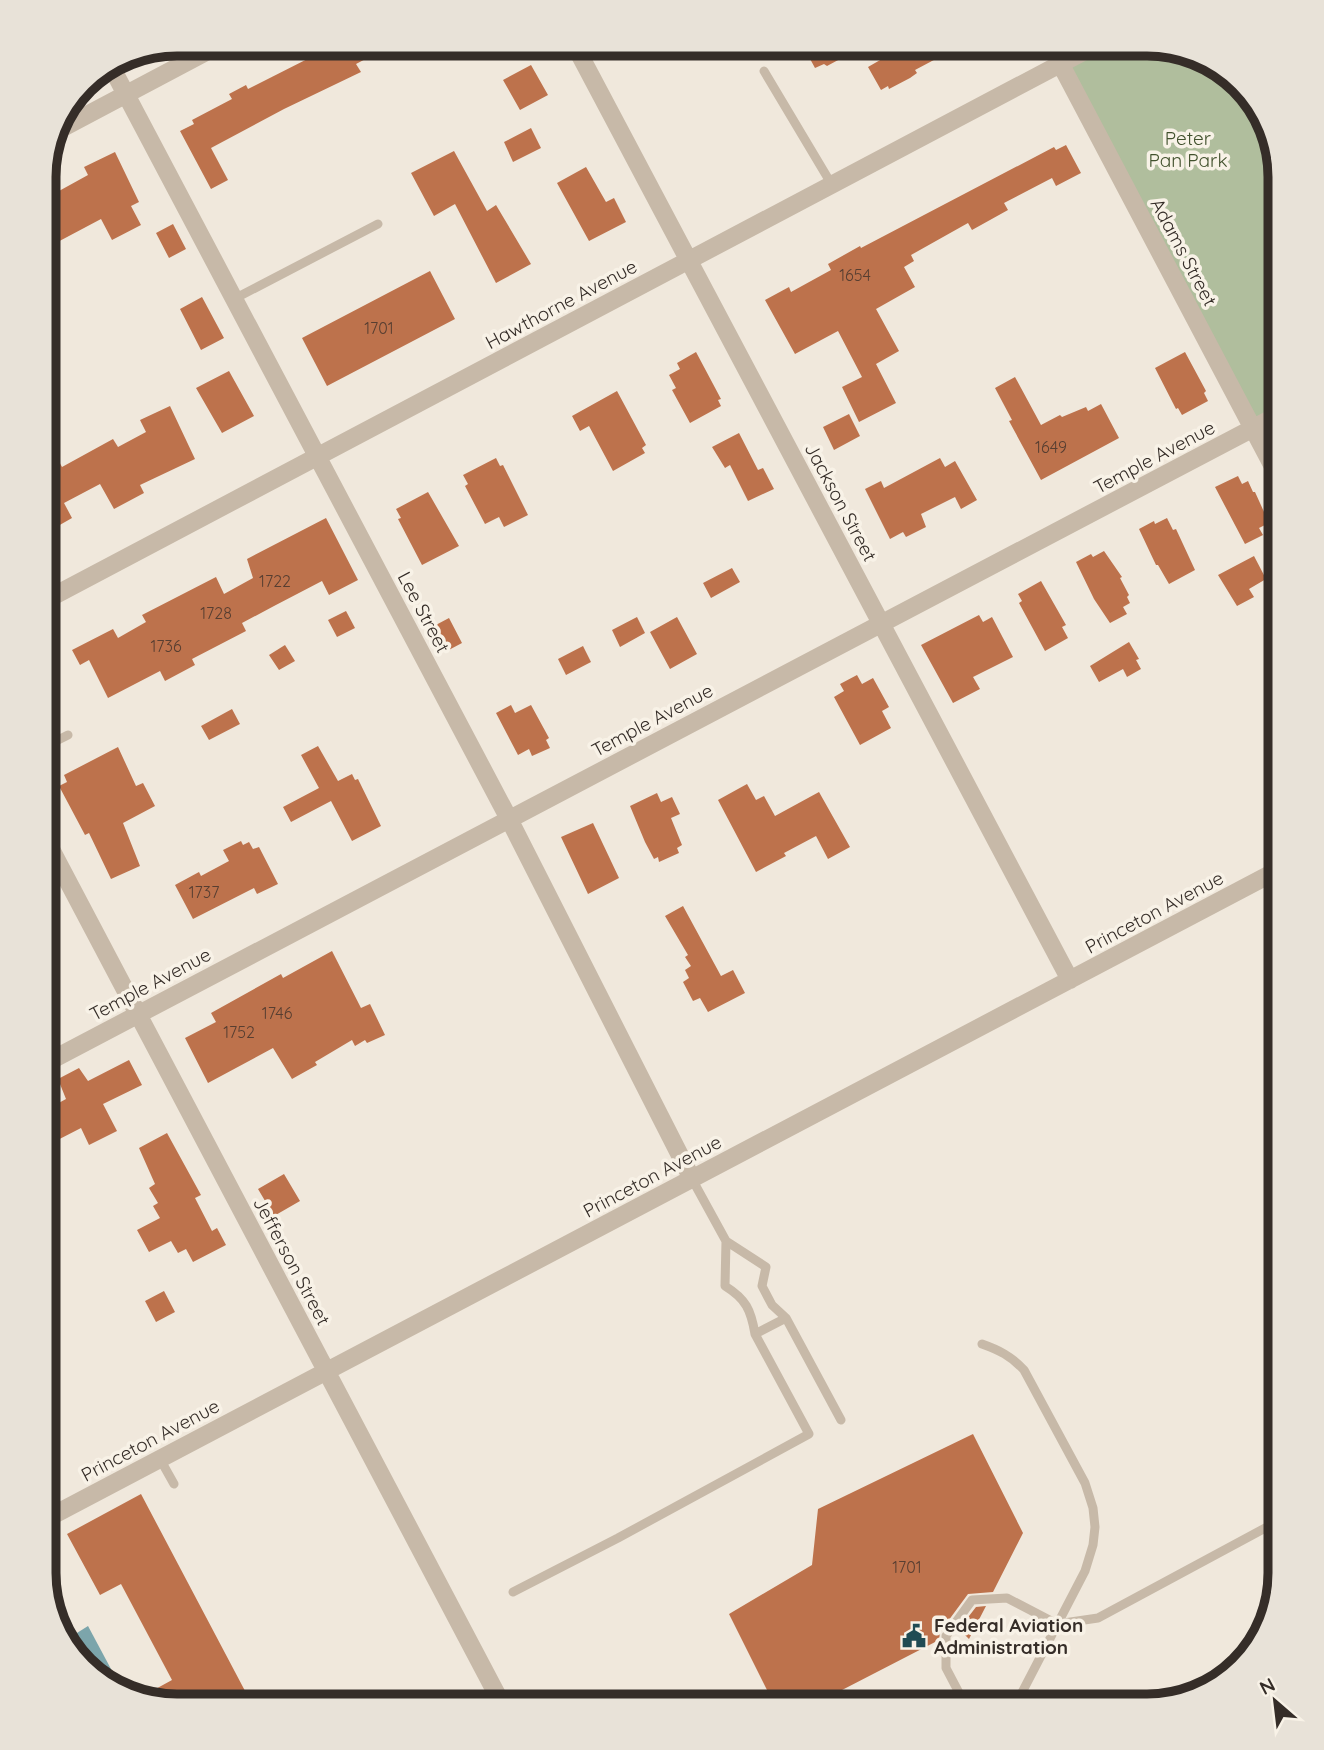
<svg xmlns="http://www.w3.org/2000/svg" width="1324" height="1750" font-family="Quicksand,sans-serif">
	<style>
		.green { fill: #b0be9d }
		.water { fill: #7ca5ab }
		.building { fill: #bd724c }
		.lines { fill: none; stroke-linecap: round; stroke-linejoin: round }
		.lane { stroke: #c7b9a8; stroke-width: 9 }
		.street { stroke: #c7b9a8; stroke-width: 18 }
		.labels { text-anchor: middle; stroke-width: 7; stroke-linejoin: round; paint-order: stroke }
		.number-label { font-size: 16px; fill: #573e31 }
		.park-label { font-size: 19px; fill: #41512d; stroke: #f8f2e7 }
		.street-label { font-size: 19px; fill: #352d28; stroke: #f8f2e7 }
		.poi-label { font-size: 19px; font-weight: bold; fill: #352d28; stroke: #f8f2e7; text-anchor: start }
		.rim { fill: none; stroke: #352d28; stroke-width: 9 }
	</style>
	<rect width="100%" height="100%" fill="#f0e8dc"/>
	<path class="green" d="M1098,44H1155L1214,62L1258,103L1280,177V420L1251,437L1052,65Z"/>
	<path class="water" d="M88,1626L111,1669L97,1676L81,1661L69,1638Z"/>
	<path class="building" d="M337,44H394L356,64L361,72L284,109L211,148L228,180L211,189L180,131L194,124L192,120L232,99L229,94L246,85L248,89Z
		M802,44H868L827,66L824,64L815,68Z
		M908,44H964L915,70L917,73L910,78L889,89L888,86L881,90L868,67Z
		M531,65L548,95L520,110L503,80Z
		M531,128L541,148L513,162L504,142Z
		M1066,145L1081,173L1056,186L1052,178L1004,203L1008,210L972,230L968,223L911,255L914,261L904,267L915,287L876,309L899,351L876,364L896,403L859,422L842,387L862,377L838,331L795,354L765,300L789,287L791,292L831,270L828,264L860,246L861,248L1054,147L1056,150Z
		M454,151L487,211L496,205L531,264L496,283L455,204L434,216L411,173Z
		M115,152L139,202L131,206L141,225L112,240L101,219L52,245L44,231L45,165L59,191L88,175L84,167Z
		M586,167L606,202L614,198L626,222L589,241L557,183Z
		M173,224L186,249L169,258L156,233Z
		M430,271L455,319L327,386L302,338Z
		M202,297L224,338L201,350L180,309Z
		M696,352L721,399L718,400L721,406L690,423L672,390L676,388L669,375L680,369L677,363Z
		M1185,352L1206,391L1204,393L1208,401L1182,415L1178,408L1176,409L1155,368Z
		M229,371L254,416L222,433L196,388Z
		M1015,377L1041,425L1060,415L1062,417L1086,407L1088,411L1101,404L1119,438L1041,480L1009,421L1012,420L995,388Z
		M617,391L646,445L642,448L645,453L613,471L589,426L580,431L572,416Z
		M170,406L195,459L140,485L144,493L114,509L100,484L64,503L72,518L44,534V434L62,467L113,439L118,447L146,432L140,420Z
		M849,414L860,436L834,450L823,427Z
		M739,433L758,470L763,468L774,489L748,501L730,465L725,468L712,447Z
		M496,458L500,466L503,465L528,515L504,527L499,517L485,524L465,486L468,484L463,475Z
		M940,458L945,467L955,461L977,500L961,509L955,497L921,514L926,527L906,537L903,532L890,539L865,489L881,481L884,488Z
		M1238,476L1242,484L1248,481L1253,492H1255L1269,523L1259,528L1263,535L1245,544L1215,487Z
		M428,492L459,546L422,565L398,519L401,518L396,509Z
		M326,518L358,580L329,595L322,581L274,606L242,623L246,631L192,659L195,665L165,681L160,671L108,698L89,660L80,665L72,650L113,629L118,638L146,622L142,615L216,577L224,594L253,578L247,559Z
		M1167,518L1173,530L1176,529L1195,570L1169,584L1158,565H1156L1139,529L1154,521L1155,524Z
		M1104,551L1122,577L1120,578L1129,595L1127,597L1130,603L1123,607L1127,614L1110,623L1094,599L1076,562L1091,554L1093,557Z
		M1254,556L1266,579L1249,589L1254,597L1237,606L1218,575Z
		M732,568L740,582L711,598L703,583Z
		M1041,581L1066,625L1062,627L1068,638L1045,651L1019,603L1022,601L1018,594Z
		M346,611L355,628L337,637L328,620Z
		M979,615L983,622L992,617L1013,657L973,677L980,689L953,703L921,645Z
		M637,617L645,633L620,647L612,630Z
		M677,617L697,654L670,669L650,632Z
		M449,618L462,643L445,652L432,627Z
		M1129,642L1139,659L1136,660L1141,669L1127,677L1123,669L1099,682L1090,666Z
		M285,645L295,661L279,670L269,655Z
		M583,646L591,662L566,675L558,659Z
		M857,675L862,684L873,678L889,707L882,711L891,728L860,745L834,697L844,691L840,684Z
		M511,705L515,713L531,705L549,738L546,740L550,748L532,756L529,749L518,755L496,713Z
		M232,709L240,724L209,740L201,726Z
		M318,746L338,781L352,774L355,780L358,779L381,826L352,841L331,801L291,822L283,807L319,788L301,755Z
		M118,747L136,786L143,783L155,806L123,823L140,866L111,879L89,833L85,835L59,786L67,782L64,775Z
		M747,784L756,800L764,796L775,816L819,792L850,847L828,859L816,836L784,853L786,856L756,872L718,800Z
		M657,793L661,802L672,797L680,814L671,818L682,845L677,848L679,853L659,862L658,857L654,859L645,842L630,806Z
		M593,823L619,878L588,894L561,837Z
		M241,841L243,845L249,842L253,849L259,847L278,884L257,894L254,888L193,919L175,885L199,872L201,876L229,861L223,850Z
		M683,906L721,976L733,970L745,993L708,1012L700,998L693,1001L683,982L689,978L685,970L691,966L685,957L688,955L665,916Z
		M332,951L361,1008L370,1004L385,1035L367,1043L365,1040L355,1046L352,1040L315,1062L317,1065L292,1079L273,1048L208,1083L185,1038L216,1022L211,1013L281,974L283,978Z
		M129,1060L142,1085L103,1104L117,1131L89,1145L81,1128L44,1147V1111L66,1099L58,1079L79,1068L88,1081Z
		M167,1133L201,1195L195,1198L212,1231L217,1228L226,1245L193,1262L186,1249L178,1253L171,1241L149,1252L137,1230L160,1218L153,1206L158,1203L149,1188L155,1184L139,1148Z
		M284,1174L300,1201L274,1216L258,1189Z
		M164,1291L175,1312L156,1322L145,1301Z
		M973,1434L1023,1533L993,1592L968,1594L940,1632L939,1640L811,1706H775L729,1614L812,1565L818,1509Z
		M141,1494L253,1706H177L141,1697L172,1680L121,1584L100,1595L67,1534Z
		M986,1606L969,1639L959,1629L976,1607Z"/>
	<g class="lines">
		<path class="lane" d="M764,71L832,185
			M234,299L378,224
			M44,582L52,597
			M44,747L68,735
			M692,1179L726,1241L766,1267L762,1286L772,1305L786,1318L841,1420
			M755,1334L786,1318
			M982,1344C999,1350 1011,1356 1024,1370L1085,1483L1093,1508L1095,1527L1093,1545L1085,1571L1015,1706
			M160,1459L174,1484
			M513,1592L618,1538L809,1434L755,1334C751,1310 746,1299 725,1286L726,1241
			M966,1706L946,1668V1636L972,1600L1007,1598L1057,1624L1098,1618L1280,1520"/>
		<path class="street" d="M574,44L1070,980
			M1050,44L1280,480
			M112,68L509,819L692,1179
			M53,133L221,44
			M44,601L1098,44
			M44,836L503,1706
			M44,1064L1280,414
			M44,1520L1280,869"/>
	</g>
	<defs>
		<g id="civic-bare" transform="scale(1.89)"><path d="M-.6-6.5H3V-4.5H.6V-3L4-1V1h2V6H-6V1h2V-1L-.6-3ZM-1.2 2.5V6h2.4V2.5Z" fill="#204b53" stroke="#f8f2e7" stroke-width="2.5" paint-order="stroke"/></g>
	</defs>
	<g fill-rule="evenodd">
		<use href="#civic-bare" x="914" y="1636"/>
	</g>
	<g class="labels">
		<g class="number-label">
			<text x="855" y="281">1654</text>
			<text x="379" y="334">1701</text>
			<text x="1051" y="453">1649</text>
			<text x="275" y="587">1722</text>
			<text x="216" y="619">1728</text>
			<text x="166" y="652">1736</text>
			<text x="204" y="898">1737</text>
			<text x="277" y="1019">1746</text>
			<text x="239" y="1038">1752</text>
			<text x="907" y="1573">1701</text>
		</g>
		<g class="park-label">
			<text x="1188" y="145">Peter<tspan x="1188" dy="22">Pan Park</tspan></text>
		</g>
		<g class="street-label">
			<text transform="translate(1184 252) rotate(62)" y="7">Adams Street</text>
			<text transform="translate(561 304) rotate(-28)" y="7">Hawthorne Avenue</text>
			<text transform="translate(1154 457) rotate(-28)" y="7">Temple Avenue</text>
			<text transform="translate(841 502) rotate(62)" y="7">Jackson Street</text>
			<text transform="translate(424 612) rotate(62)" y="7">Lee Street</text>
			<text transform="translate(652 720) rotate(-28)" y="7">Temple Avenue</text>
			<text transform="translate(1154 912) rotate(-28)" y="7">Princeton Avenue</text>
			<text transform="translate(150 984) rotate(-28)" y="7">Temple Avenue</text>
			<text transform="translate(652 1176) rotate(-28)" y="7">Princeton Avenue</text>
			<text transform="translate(292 1261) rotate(62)" y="7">Jefferson Street</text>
			<text transform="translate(150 1440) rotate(-28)" y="7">Princeton Avenue</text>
		</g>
		<g class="poi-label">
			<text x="934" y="1632">Federal Aviation<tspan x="934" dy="22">Administration</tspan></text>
		</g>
	</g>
	<path d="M0 0H1324V1750H0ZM177 56H1147A121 121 0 0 1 1268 177V1573A121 121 0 0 1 1147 1694H177A121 121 0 0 1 56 1573V177A121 121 0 0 1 177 56Z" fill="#e8e2d8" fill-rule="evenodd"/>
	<path class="rim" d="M177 56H1147A121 121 0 0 1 1268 177V1573A121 121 0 0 1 1147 1694H177A121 121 0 0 1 56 1573V177A121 121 0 0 1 177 56Z"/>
	<g transform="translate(1275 1701) rotate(332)" stroke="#f8f2e7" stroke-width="5" paint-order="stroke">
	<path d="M0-5L12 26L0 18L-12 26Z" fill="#352d28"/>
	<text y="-10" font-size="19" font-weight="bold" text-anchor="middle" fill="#352d28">N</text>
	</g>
</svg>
